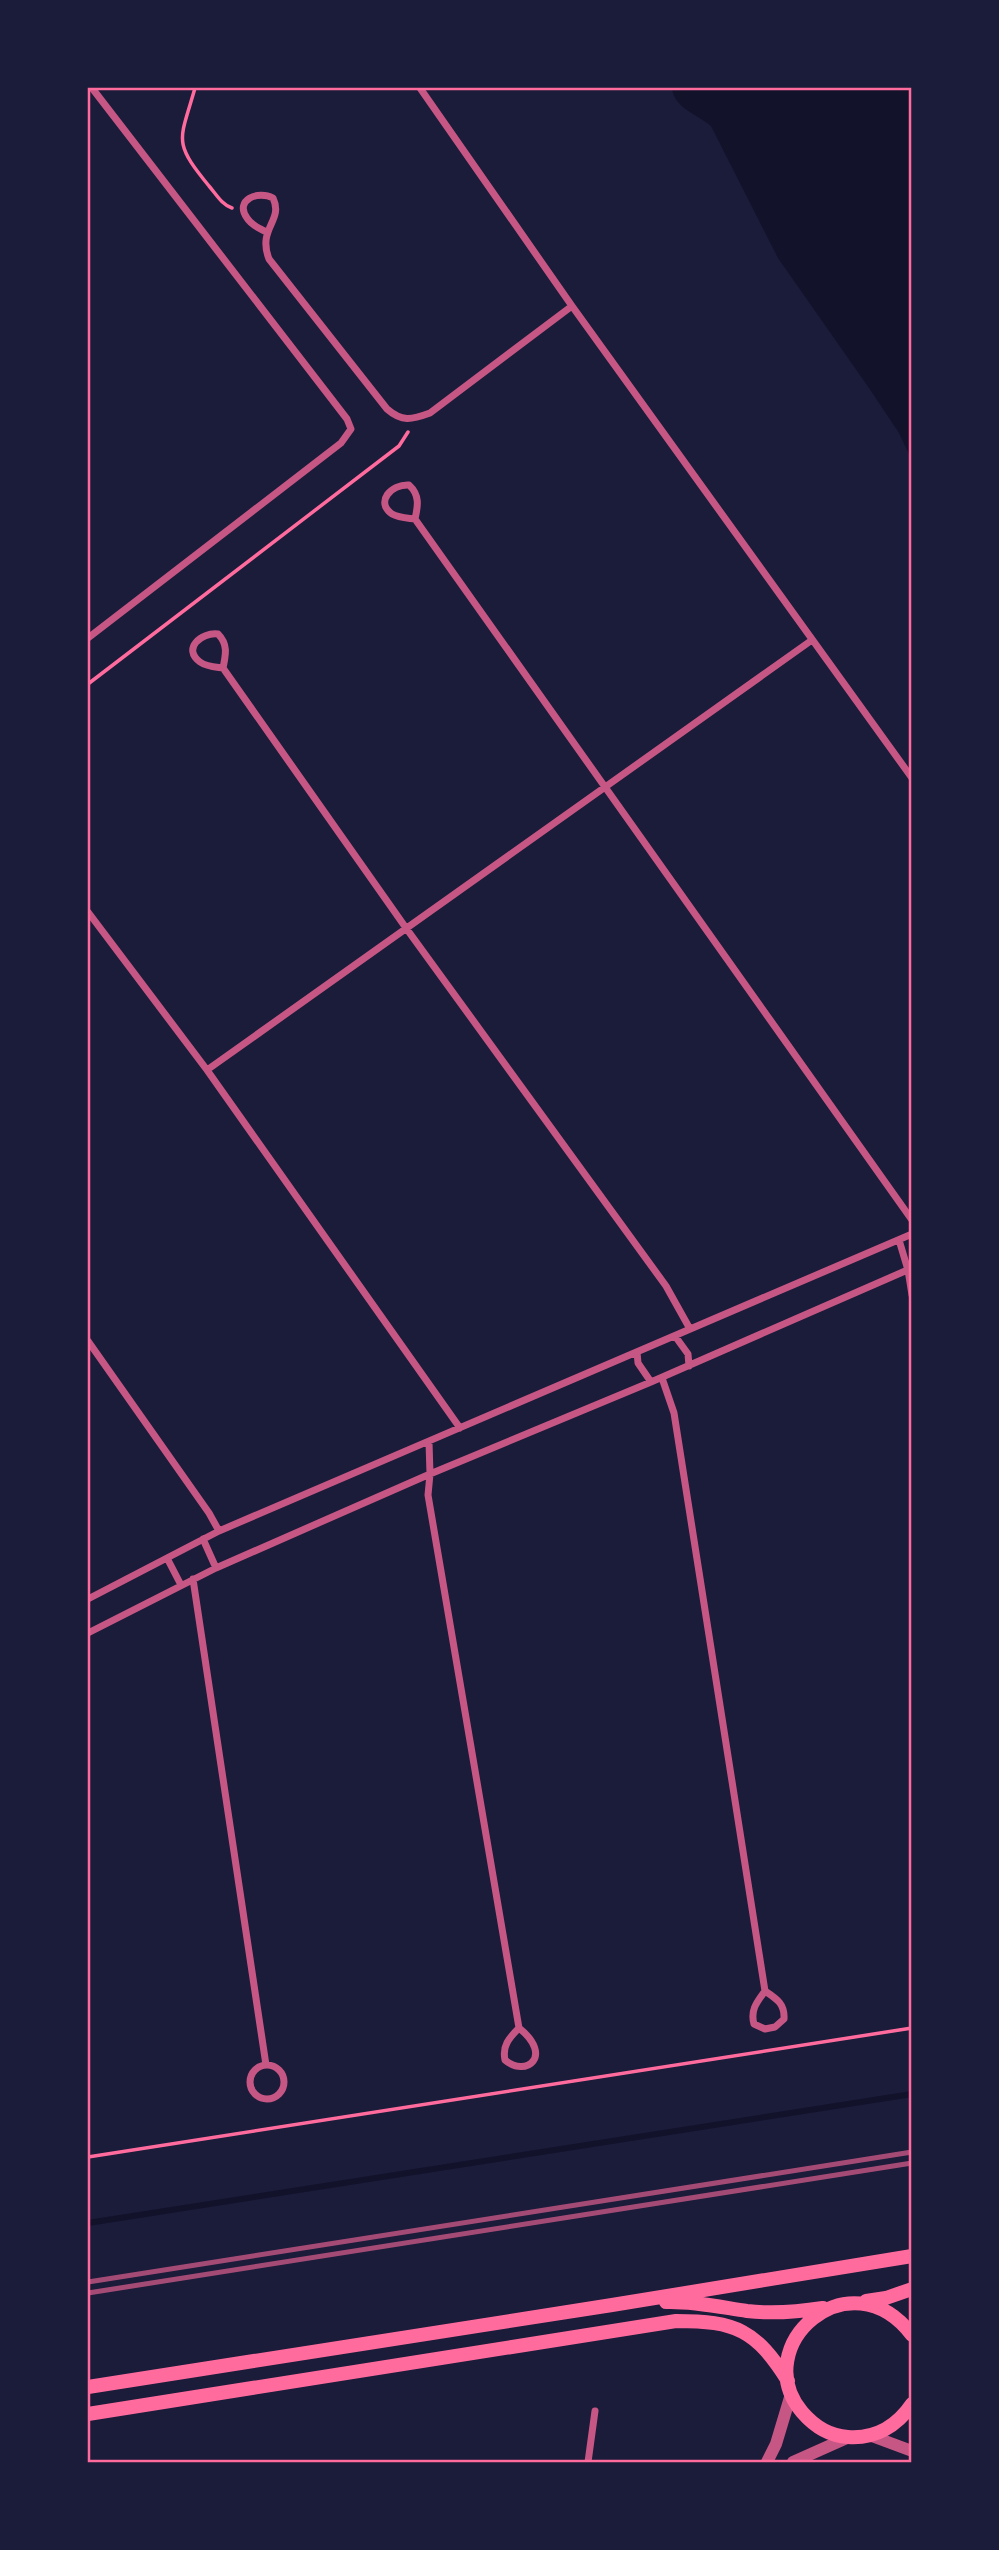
<svg xmlns="http://www.w3.org/2000/svg" width="999" height="2550" font-family="Ubuntu,sans-serif">
	<style>
		.water { fill: #12122b }
		.lines { fill: none; stroke-linecap: round; stroke-linejoin: round }
		.stream { stroke: #12122b; stroke-width: 6 }
		.path { stroke: #ff6b9d; stroke-width: 3.5 }
		.minor { stroke: #c65784; stroke-width: 7 }
		.tertiary { stroke: #c65784; stroke-width: 12 }
		.secondary { stroke: #ff6b9d; stroke-width: 14 }
		.rail { stroke: #a44b75; stroke-width: 5 }
		.neatline { fill: none; stroke: #ff6b9d; stroke-width: 2.5 }
	</style>
	<rect width="100%" height="100%" fill="#1b1b3a"/>
	<path class="water" d="M672,88H911V458L899,433L869,388L778,258L711,126C697,114 674,108 672,88Z"/>
	<g class="lines">
		<path class="stream" d="M88,2223L912,2094"/>
		<path class="path" d="M195,88C180,141 172,141 209,186C216,194 222,205 232,208
			M88,684L399,446L408,432
			M88,2157L912,2028"/>
		<path class="minor" d="M420,88L572,306L912,778
			M266,232C259,228 251,225 247,218C234,200 258,190 273,198C284,221 257,228 269,259L387,409C402,422 411,420 430,413L572,306
			M415,519C408,518 399,518 392,514C375,502 391,484 409,485C420,495 418,506 415,519L912,1220
			M88,638L341,443L351,429L347,419L92,88
			M223,668C216,667 207,667 200,662C182,649 201,632 218,634C228,644 226,654 223,668L406,928L666,1286L690,1329
			M88,912L207,1070L460,1428
			M207,1070L812,640
			M899,1240L908,1270L912,1295
			M675,1336L688,1354L689,1366
			M88,1341L209,1513L219,1531
			M637,1352L638,1363L651,1382
			M662,1378L674,1413L765,1991C777,1999 785,2004 784,2019L775,2027L765,2029L754,2024C750,2010 757,2002 765,1991
			M429,1442L430,1474L428,1495L519,2028C554,2056 526,2078 505,2060C502,2046 509,2038 519,2028
			M203,1539L216,1568
			M167,1558L181,1585
			M193,1579L266,2065
			M88,1599L219,1531L912,1234
			M88,1633L216,1568L430,1474L651,1382L912,1268
			M250 2082a17 17 0 1 1 34 0a17 17 0 1 1-34 0Z
			M588,2462L595,2411"/>
		<path class="tertiary" d="M869,2435L912,2451
			M767,2462L776,2444L791,2394
			M793,2462L849,2437"/>
		<path class="secondary" d="M866,2301L886,2298L912,2289
			M666,2302C693,2301 720,2307 747,2311C773,2314 797,2312 823,2308
			M912,2335C850,2254 747,2346 802,2412C814,2426 830,2436 848,2437C875,2439 897,2426 912,2404
			M88,2387L612,2305L912,2256
			M88,2414L676,2321C736,2321 756,2330 788,2381"/>
		<path class="rail" d="M88,2282L912,2152
			M88,2293L912,2163"/>
	</g>
	<rect width="999" height="2550" fill="none" stroke="#1b1b3a" stroke-width="178"/>
	<rect x="89" y="89" width="821" height="2372" class="neatline"/>
</svg>
